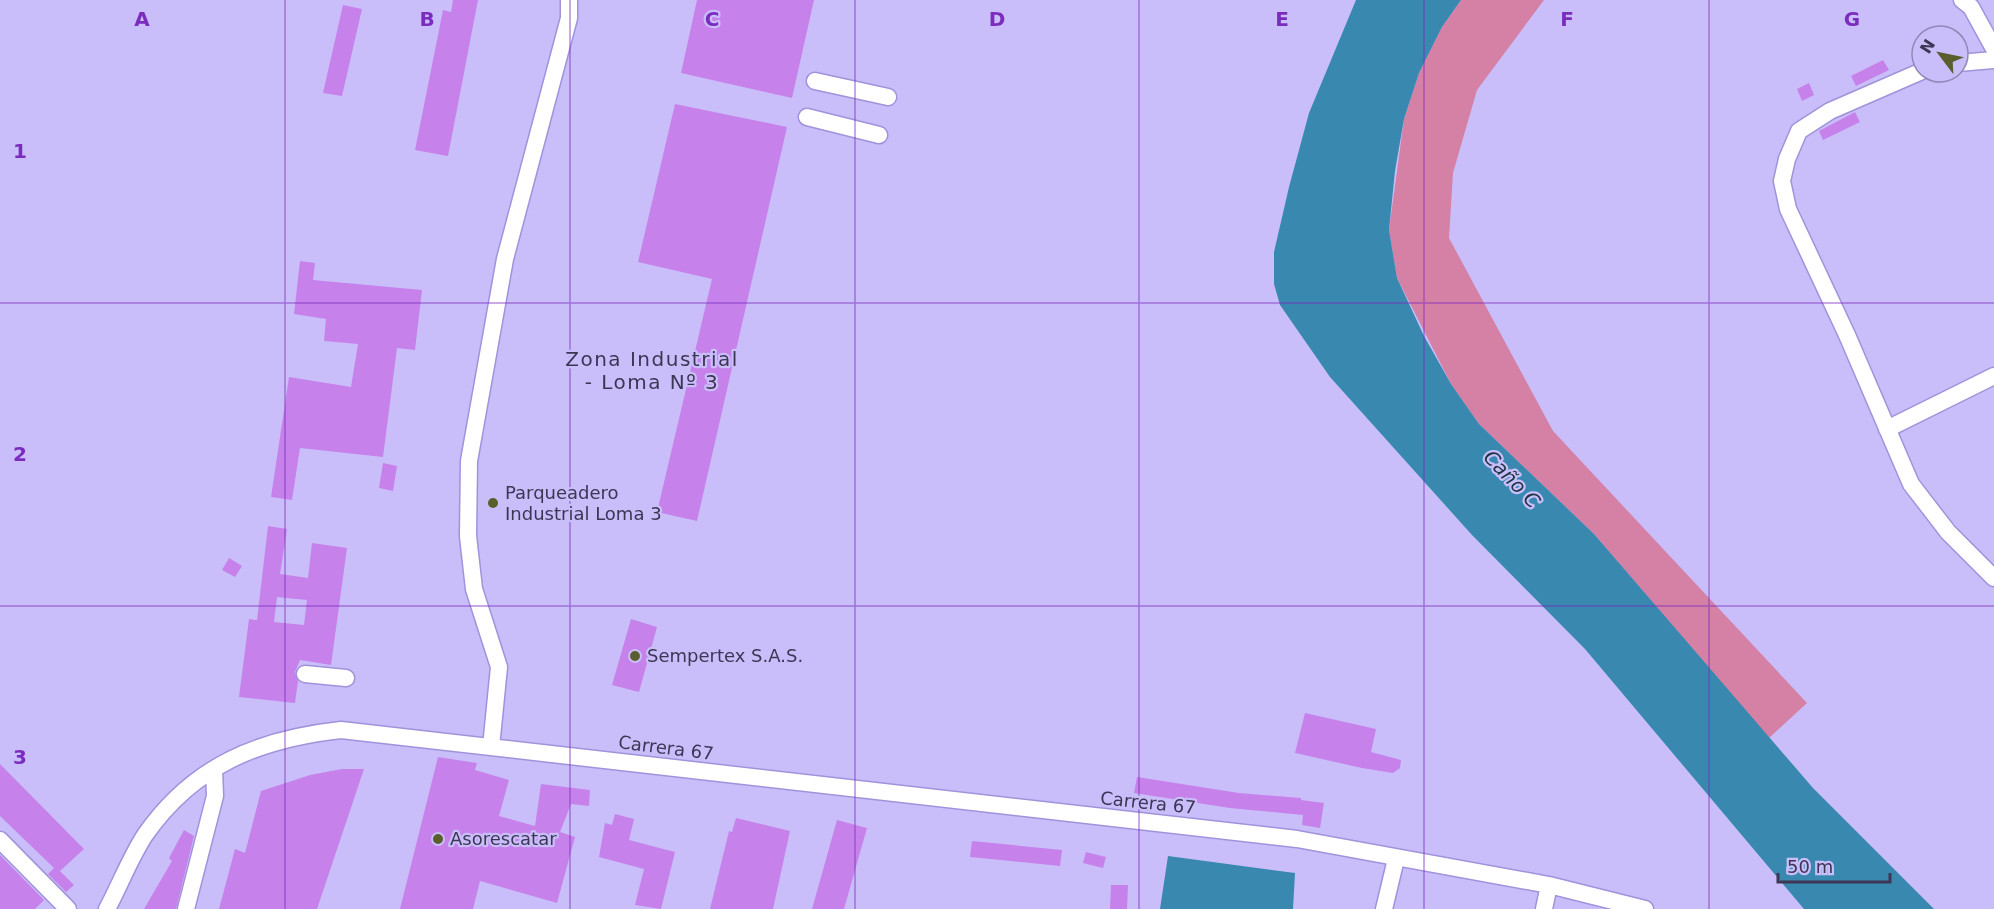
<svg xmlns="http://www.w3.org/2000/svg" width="1994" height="909" font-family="'DejaVu Sans',sans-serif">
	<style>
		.green { fill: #d580a5 }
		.water { fill: #3988af }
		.building { fill: #c682ea; fill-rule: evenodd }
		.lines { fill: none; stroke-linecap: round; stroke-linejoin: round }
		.minor-casing { stroke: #a192db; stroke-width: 19 }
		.minor { stroke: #fff; stroke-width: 16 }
		.grid { fill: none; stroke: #7b2cbf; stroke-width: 1.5; stroke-opacity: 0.55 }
		.poi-dot { fill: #5a5e2c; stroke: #c9befa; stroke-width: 2 }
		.labels { text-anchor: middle; stroke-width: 4.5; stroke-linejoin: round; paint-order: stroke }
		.poi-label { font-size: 18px; fill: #3d3655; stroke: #c9befa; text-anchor: start }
		.street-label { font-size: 18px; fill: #3d3655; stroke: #c9befa }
		.neighbourhood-label { font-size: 20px; letter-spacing: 1.5px; fill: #3d3655; stroke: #c9befa }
		.water-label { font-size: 20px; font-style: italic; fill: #1d3542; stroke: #c9befa }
		.grid-label { font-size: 20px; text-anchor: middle; font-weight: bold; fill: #7b2cbf; stroke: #c9befa; stroke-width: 4.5; stroke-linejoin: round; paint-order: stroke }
	</style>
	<rect width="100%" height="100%" fill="#c9befa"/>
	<path class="green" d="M1461,0H1544L1477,90L1453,173L1449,238L1553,431L1807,703L1769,738L1594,534L1479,424L1451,384L1397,278L1389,230L1404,119L1419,73L1442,27Z"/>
	<path class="water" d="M1356,0H1461L1442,27L1419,73L1404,119L1395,171L1389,230L1397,278L1424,336L1451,384L1479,424L1594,534L1813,788L1934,909H1804L1585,649L1472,535L1330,377L1280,305L1274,284V252L1289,187L1309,113Z
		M1168,856L1295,873L1293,909H1160Z"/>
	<path class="building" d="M453,0H478L448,156L415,150L443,10L451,12Z
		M697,0H814L792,98L681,73Z
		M343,5L362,9L342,96L323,93Z
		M1883,60L1889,70L1856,86L1851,76Z
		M1809,83L1814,95L1802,101L1797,89Z
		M675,104L787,127L697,521L657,512L712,279L638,262Z
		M1855,112L1860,122L1823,140L1819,131Z
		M300,261L315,263L313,280L422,290L415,350L397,348L383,457L300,448L292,500L271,497L289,377L351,387L358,344L324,341L326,319L294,314Z
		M383,463L397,466L393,491L379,488Z
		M268,526L287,529L280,574L308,578L312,543L347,548L331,665L300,660L295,672L298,681L295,703L239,697L249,619L257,620ZM277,597L307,600L304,625L274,622Z
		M229,558L242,566L235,577L222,570Z
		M631,619L657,627L639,692L612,685Z
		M1305,713L1376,729L1371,752L1401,760L1400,768L1393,773L1362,768L1295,753Z
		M438,757L477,763L475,770L509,780L499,816L535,826L541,784L590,790L589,806L571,804L560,832L575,837L557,903L480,881L473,909H400Z
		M0,764L84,849L60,871L74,885L66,892L48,874L54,868L0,816Z
		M342,769H364L317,909H219L235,849L245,853L261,791L310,775Z
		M1137,777L1239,793L1301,798V800L1324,803L1320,828L1302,825L1303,815L1230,808L1134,793Z
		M615,814L634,819L629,840L675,852L661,909L635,905L644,869L599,857L605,823L612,825Z
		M736,818L790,831L773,909H710L729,831L732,832Z
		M837,820L867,828L844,909H812Z
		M184,830L194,836L176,909H144L172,861L169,858Z
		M972,841L1062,850L1060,866L970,857Z
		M1086,852L1106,857L1103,868L1083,863Z
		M0,855L44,900L35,909H0Z
		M1111,885H1128L1127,909H1110Z"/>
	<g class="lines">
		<g class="minor-casing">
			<path id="minor" d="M1962,0L1971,7L1994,49
				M1958,63L1994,60
				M1922,71L1830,111L1799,131L1787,159L1782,181L1788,209L1847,335L1911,484L1948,532L1994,578
				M815,81L888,97
				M807,117L879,135
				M1887,429L1994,376
				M305,674L346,678
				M491,747L499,667L474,589L468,536L469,461L505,259L569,18V0
				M0,840L68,909
				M107,909C120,885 130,858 145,835C194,765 259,739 341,730L1297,839L1549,885L1645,909
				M186,909L215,796L214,769
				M1384,909L1396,859
				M1544,909L1549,885"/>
		</g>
		<use href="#minor" class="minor"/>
	</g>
	<path class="grid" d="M285,0V909M570,0V909M855,0V909M1139,0V909M1424,0V909M1709,0V909M0,303H1994M0,606H1994"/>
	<g class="poi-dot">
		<circle cx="493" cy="503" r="6"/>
		<circle cx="635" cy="656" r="6"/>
		<circle cx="438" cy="839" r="6"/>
	</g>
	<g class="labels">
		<g class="poi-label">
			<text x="505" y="499">Parqueadero<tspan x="505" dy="21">Industrial Loma 3</tspan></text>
			<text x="647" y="662">Sempertex S.A.S.</text>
			<text x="450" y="845">Asorescatar</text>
		</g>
		<g class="street-label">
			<text transform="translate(666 748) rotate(7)" y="6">Carrera 67</text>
			<text transform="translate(1148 803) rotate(6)" y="6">Carrera 67</text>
		</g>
		<g class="neighbourhood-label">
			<text x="652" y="366">Zona Industrial<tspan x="652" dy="23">- Loma Nº 3</tspan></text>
		</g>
		<g class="water-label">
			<text transform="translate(1512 479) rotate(46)" y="7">Caño C</text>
		</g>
	</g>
	<g class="grid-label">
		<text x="142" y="26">A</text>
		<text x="427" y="26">B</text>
		<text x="712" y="26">C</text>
		<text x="997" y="26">D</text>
		<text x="1282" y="26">E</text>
		<text x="1567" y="26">F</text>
		<text x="1852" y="26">G</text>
		<text x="20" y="158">1</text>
		<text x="20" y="461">2</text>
		<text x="20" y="764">3</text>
	</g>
	<g transform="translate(1940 54) rotate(302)"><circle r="28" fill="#c9befa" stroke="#9188b8" stroke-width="1.5"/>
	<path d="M0-4.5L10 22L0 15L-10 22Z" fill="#5a5e2c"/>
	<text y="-9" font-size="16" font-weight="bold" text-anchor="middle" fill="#3d3655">N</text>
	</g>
	<path d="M1778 873v9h112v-9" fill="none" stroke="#3d3655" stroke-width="3"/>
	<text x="1787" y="873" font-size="18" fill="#3d3655" stroke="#c9befa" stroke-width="4.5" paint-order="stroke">50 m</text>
</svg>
